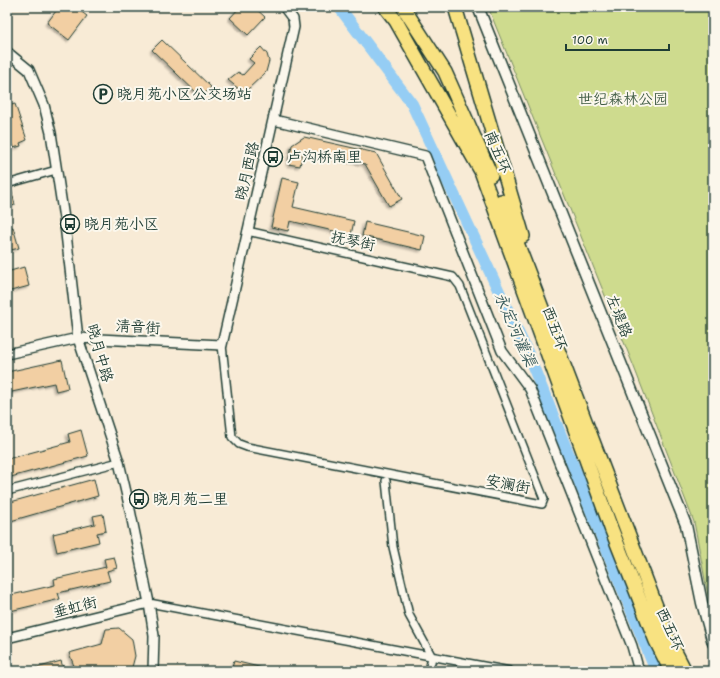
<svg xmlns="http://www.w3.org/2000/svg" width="720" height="678" font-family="'Shantell Sans','LXGW WenKai TC',sans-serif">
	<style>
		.green { fill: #cedb8e; stroke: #768c61 }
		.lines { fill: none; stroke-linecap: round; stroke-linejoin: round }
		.river { stroke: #95cdf4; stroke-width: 12 }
		.building { fill: #f2cfa3; stroke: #1f3d34; filter: url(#shadow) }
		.minor-casing { stroke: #1f3d34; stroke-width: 10 }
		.tertiary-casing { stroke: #1f3d34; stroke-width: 12 }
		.secondary-casing { stroke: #1f3d34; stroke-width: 13 }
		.motorway-casing { stroke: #1f3d34; stroke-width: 16 }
		.minor { stroke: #fbf7ec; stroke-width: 7 }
		.tertiary { stroke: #fbf7ec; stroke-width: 9 }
		.secondary { stroke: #fbf7ec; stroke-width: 10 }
		.motorway { stroke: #f8e281; stroke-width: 13 }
		.labels { text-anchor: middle; stroke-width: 4; stroke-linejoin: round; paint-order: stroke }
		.poi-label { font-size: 15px; fill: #1f3d34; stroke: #fbf7ec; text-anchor: start }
		.park-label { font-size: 15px; fill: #425d46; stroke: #fbf7ec }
		.street-label { font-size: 15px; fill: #1f3d34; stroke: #fbf7ec }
		.water-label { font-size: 16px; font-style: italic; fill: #375a5a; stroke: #fbf7ec }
	</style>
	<defs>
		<filter id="shadow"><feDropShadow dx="-2" dy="2" stdDeviation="1" flood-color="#0004"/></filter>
	</defs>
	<rect width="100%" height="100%" fill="#f8ebd6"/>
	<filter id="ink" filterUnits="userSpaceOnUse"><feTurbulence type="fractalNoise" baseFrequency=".025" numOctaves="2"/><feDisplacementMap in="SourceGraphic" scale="8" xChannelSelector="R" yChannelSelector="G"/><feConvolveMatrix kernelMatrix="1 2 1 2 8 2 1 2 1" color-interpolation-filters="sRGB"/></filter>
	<g filter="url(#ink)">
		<path class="green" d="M488,7H713L712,616L694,522L634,367Z"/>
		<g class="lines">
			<path class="river" d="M339,7L412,104L528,354L656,671"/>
		</g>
		<path class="building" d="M59,7H75L87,16L69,40L47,23Z
			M240,7H254L265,17L248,35L230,18Z
			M162,40L211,87L201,97L152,50Z
			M261,47L267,54L269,61L266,72L247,90H240L228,80L238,72L243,75L254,63L249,59Z
			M15,104L27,140L20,143L21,146L13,148L7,131V106Z
			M304,137L376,153L402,199L389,206L365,164L303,151L300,166L288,164L292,145Z
			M282,178L299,182L293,207L354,221L351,235L290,221L288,231L271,227Z
			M11,188L15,205L7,208V189Z
			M365,222L425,236L422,250L362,236Z
			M13,227L19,248L7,251V229Z
			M24,267L29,286L7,292V272Z
			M62,360L68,388L56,391L54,383L7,393V372Z
			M81,430L88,456L7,478V459L70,442L68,434Z
			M94,479L98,496L7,522V503Z
			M103,514L106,531L97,533L99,542L57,552L53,534L95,524L93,516Z
			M114,557L117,568L107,571L110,581L58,593L60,599L10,611L7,596L55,585L54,579L106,567L104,559Z
			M119,628L132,639L135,656L131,671H76L69,653L102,644L106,629Z
			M61,661L64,671H33V669Z
			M234,661L267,669V671H231Z"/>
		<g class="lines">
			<g class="minor-casing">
				<path id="minor" d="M7,184L56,170
					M222,345L232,437L239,444L247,447L542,504L544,499L540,489L460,286L453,277L247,231
					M386,481L393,547L409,615L432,657L429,671
					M7,491L119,462
					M149,603L510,671"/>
			</g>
			<g class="tertiary-casing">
				<path id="tertiary" d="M7,52L29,70L44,105L51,133L65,225L78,338L119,462L129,505L149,603L154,636L153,671
					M274,120L425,156L502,351L530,389L632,646L639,671
					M7,354L78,338L222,345L294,27L293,19L284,7
					M7,638L149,603"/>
			</g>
			<g class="secondary-casing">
				<path id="secondary" d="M478,7L686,525L702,603L713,643"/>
			</g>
			<g class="motorway-casing">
				<path id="motorway" d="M385,7L396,21L481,171L611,528L656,641L671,671
					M403,7L445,72L491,175
					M455,7L523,236
					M501,201L669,640L685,671"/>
			</g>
			<use href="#minor" class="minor"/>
			<use href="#tertiary" class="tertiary"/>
			<use href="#secondary" class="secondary"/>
			<use href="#motorway" class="motorway"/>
		</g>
	</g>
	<defs>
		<g id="parking-ring" transform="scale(1)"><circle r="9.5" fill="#fbf7ec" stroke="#1f3d34" stroke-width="1.5"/><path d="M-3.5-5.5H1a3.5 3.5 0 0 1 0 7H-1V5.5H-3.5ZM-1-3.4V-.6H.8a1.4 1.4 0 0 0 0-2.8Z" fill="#1f3d34"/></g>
		<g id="bus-ring" transform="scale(1)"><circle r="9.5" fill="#fbf7ec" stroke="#1f3d34" stroke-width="1.5"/><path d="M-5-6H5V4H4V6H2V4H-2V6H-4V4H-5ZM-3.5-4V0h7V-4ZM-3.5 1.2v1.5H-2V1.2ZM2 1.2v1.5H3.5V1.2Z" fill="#1f3d34"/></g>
	</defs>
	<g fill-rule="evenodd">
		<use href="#parking-ring" x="103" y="94"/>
		<use href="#bus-ring" x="273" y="157"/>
		<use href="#bus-ring" x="70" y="224"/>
		<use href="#bus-ring" x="139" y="499"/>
	</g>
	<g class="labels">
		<g class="poi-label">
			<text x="117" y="99">晓月苑小区公交场站</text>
			<text x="287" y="162">卢沟桥南里</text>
			<text x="84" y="229">晓月苑小区</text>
			<text x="153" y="504">晓月苑二里</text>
		</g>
		<g class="park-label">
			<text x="623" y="104">世纪森林公园</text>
		</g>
		<g class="street-label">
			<text transform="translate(498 152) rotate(67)" y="5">南五环</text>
			<text transform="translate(247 171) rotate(-77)" y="5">晓月西路</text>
			<text transform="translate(353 241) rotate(12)" y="5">抚琴街</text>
			<text transform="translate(619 316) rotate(68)" y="5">左堤路</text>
			<text transform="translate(138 327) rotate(3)" y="5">清音街</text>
			<text transform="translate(555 328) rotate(70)" y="5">西五环</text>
			<text transform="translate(100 353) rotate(74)" y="5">晓月中路</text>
			<text transform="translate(508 484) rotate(11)" y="5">安澜街</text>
			<text transform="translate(75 607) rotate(-14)" y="5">垂虹街</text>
			<text transform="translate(670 629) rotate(66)" y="5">西五环</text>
		</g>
		<g class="water-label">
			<text transform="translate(516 329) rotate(66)" y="6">永定河灌渠</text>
		</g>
	</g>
	<rect width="720" height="678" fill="none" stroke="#fbf7ec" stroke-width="24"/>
	<rect x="12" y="12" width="696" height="654" fill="none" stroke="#1f3d34" stroke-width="1.5" filter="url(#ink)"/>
	<path d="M566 44v6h103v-6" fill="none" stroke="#1f3d34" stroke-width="2"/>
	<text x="572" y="44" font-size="12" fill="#1f3d34" stroke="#fbf7ec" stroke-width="3" paint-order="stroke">100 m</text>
</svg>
